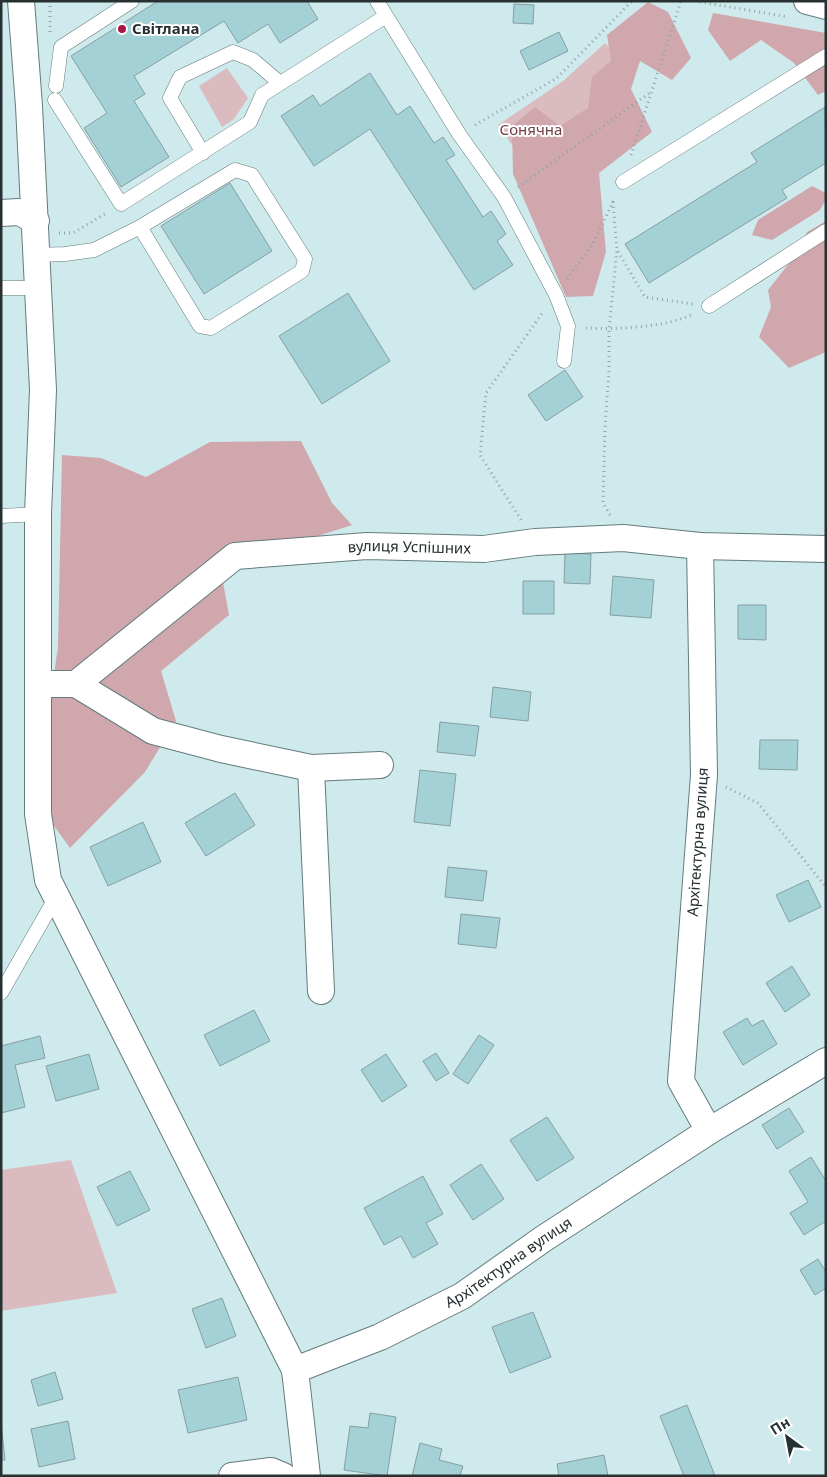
<svg xmlns="http://www.w3.org/2000/svg" width="827" height="1477" font-family="'Noto Sans',sans-serif">
	<style>
		.green { fill: #dabcc0 }
		.forest { fill: #cfa7ac }
		.building { fill: #a4d1d5; stroke: #869fa2 }
		.lines { fill: none; stroke-linecap: round; stroke-linejoin: round }
		.lane-casing { stroke: #637b7d; stroke-width: 15 }
		.street-casing { stroke: #637b7d; stroke-width: 28 }
		.path { stroke: #8fa4a5; stroke-width: 3; stroke-dasharray: 1 4; stroke-linecap: butt }
		.lane { stroke: #fff; stroke-width: 14 }
		.street { stroke: #fff; stroke-width: 26 }
		.poi-dot { fill: #aa1545; stroke: #fff; stroke-width: 2 }
		.labels { text-anchor: middle; stroke-width: 4; stroke-linejoin: round; paint-order: stroke }
		.poi-label { font-size: 15px; font-weight: bold; fill: #273132; stroke: #fff; text-anchor: start }
		.park-label { font-size: 15px; fill: #733d46; stroke: #fff }
		.street-label { font-size: 15px; fill: #273132; stroke: #fff }
	</style>
	<rect width="100%" height="100%" fill="#cfeaec"/>
	<path class="green" d="M605,43L631,69L588,118L524,162L498,125L563,81Z
		M227,68L248,98L234,119L222,127L199,86Z
		M71,1160L117,1293L1,1311V1170Z"/>
	<path class="forest" d="M648,2L668,12L691,58L672,80L640,61L631,89L652,132L599,173L606,252L593,296L566,297L513,174L512,126L535,107L560,126L588,108L592,77L611,61L607,35Z
		M713,13L826,33V91L818,95L794,63L761,40L730,61L708,30Z
		M812,186L826,193V199L820,210L772,240L752,235L758,220Z
		M826,221V352L789,368L759,337L771,307L768,290L798,252L807,232Z
		M301,441L332,503L352,525L318,536L218,555L229,615L161,671L176,721L145,772L70,848L52,823L48,716L58,647L62,455L101,458L146,477L210,442Z"/>
	<path class="building" d="M158,1H307L318,19L280,43L268,24L238,43L224,21L134,76L145,94L134,101L169,157L121,187L84,128L107,113L71,56Z
		M514,4L534,5L533,24L513,23Z
		M559,32L568,51L529,70L520,51Z
		M370,73L397,115L410,106L434,143L443,137L455,155L446,160L483,217L491,211L506,234L497,241L513,265L474,290L370,129L314,166L281,116L313,95L320,106Z
		M825,107L826,163L782,190L787,198L649,283L625,244L757,162L751,153Z
		M230,183L272,251L204,294L161,226Z
		M348,293L390,361L322,404L279,336Z
		M565,370L583,397L546,421L528,395Z
		M565,553L591,554L590,584L564,583Z
		M613,576L654,580L651,618L610,615Z
		M523,581H554V614H523Z
		M738,605H766V640L738,639Z
		M493,687L531,692L528,721L490,717Z
		M440,722L479,726L475,756L437,752Z
		M760,740H798L797,770L759,769Z
		M420,770L456,774L450,826L414,822Z
		M235,793L255,825L206,856L185,823Z
		M143,822L161,862L108,886L90,847Z
		M448,867L487,871L483,901L445,897Z
		M808,880L821,907L789,922L776,895Z
		M461,914L500,918L496,948L458,944Z
		M792,966L810,995L785,1012L766,983Z
		M254,1010L270,1041L220,1066L204,1035Z
		M747,1018L752,1026L763,1020L777,1044L743,1065L723,1032Z
		M479,1035L494,1045L468,1084L453,1074Z
		M40,1036L45,1058L15,1065L25,1107L1,1113V1046Z
		M436,1053L449,1073L436,1081L423,1061Z
		M89,1054L99,1089L56,1101L46,1066Z
		M386,1054L407,1086L382,1102L361,1070Z
		M789,1108L804,1132L777,1149L762,1125Z
		M547,1117L574,1158L537,1181L510,1140Z
		M811,1157L826,1181V1221L804,1235L790,1213L808,1202L789,1171Z
		M481,1164L504,1199L473,1220L450,1185Z
		M130,1171L150,1210L117,1226L97,1187Z
		M423,1176L443,1214L426,1223L438,1244L413,1258L401,1236L384,1245L364,1208Z
		M818,1259L826,1272V1288L815,1295L800,1270Z
		M222,1298L236,1336L206,1348L192,1309Z
		M533,1312L551,1357L510,1373L492,1327Z
		M55,1372L63,1399L38,1406L31,1380Z
		M238,1377L247,1420L188,1433L178,1390Z
		M687,1405L715,1476H684L660,1416Z
		M370,1413L396,1417L387,1476L344,1470L350,1426L368,1428Z
		M68,1421L75,1459L39,1467L31,1429Z
		M1,1423L5,1460H1Z
		M420,1443L442,1449L439,1460L463,1466L460,1476H412Z
		M604,1455L608,1476H559L557,1464Z"/>
	<g class="lines">
		<g class="lane-casing">
			<path id="lane" d="M377,1L459,134L504,197L556,295L568,326L564,361
				M56,86L61,47L132,1
				M55,100L121,204L250,122L262,95L386,16
				M203,153L170,98L180,77L233,52L253,60L280,83
				M623,182L826,56
				M37,255L65,254L94,250L140,227L235,170L252,175L305,259L302,271L211,328L200,326L140,227
				M1,288H39
				M709,306L826,231
				M1,516L38,514
				M1,993L56,897"/>
		</g>
		<g class="street-casing">
			<g id="street">
				<path d="M21,1L29,106L43,390L38,514V814L48,880L295,1370L307,1476"/>
				<path d="M807,1L826,6"/>
				<path d="M1,213L19,212L36,221"/>
				<path d="M700,546L704,775L681,1081L709,1131"/>
				<path d="M76,684L153,731L221,749L311,768L380,765"/>
				<path id="s1" d="M39,686L49,684H76L235,556L367,546L484,549L535,542L623,538L700,546L826,549"/>
				<path d="M311,768L321,991"/>
				<path id="s2" d="M295,1370L380,1337L462,1296L543,1239L709,1131L826,1061"/>
				<path d="M232,1476L271,1471L283,1476"/>
			</g>
		</g>
		<path class="path" d="M50,1V33
			M695,1L788,17
			M475,125L557,78L632,1
			M631,155L681,1
			M518,187L651,92
			M613,202L617,250L645,297L693,304
			M59,233H73L105,214
			M567,279L592,245L615,198
			M586,328C614,330 669,327 693,314
			M610,515L603,503L605,427L609,371V330L617,250
			M521,520L480,455L486,393L543,312
			M726,787L758,803L826,887"/>
		<use href="#lane" class="lane"/>
		<use href="#street" class="street"/>
	</g>
	<circle class="poi-dot" cx="122" cy="29" r="5"/>
	<g class="labels">
		<g class="poi-label">
			<text x="132" y="34">Світлана</text>
		</g>
		<g class="park-label">
			<text x="531" y="135">Сонячна</text>
		</g>
		<g class="street-label">
			<text dy="5" stroke="none"><textPath href="#s1" startOffset="416">вулиця Успішних</textPath></text>
			<text transform="translate(698 842) rotate(-86)" y="5">Архітектурна вулиця</text>
			<text dy="5" stroke="none"><textPath href="#s2" startOffset="240">Архітектурна вулиця</textPath></text>
		</g>
	</g>
	<rect width="827" height="1477" fill="none" stroke="#273132" stroke-width="5"/>
	<g transform="translate(787 1437) rotate(328)" stroke="#ffffff" stroke-width="4" paint-order="stroke">
	<path d="M0-4L9 19L0 12L-9 19Z" fill="#273132"/>
	<text y="-8" font-size="14" font-weight="bold" text-anchor="middle" fill="#273132">Пн</text>
	</g>
</svg>
